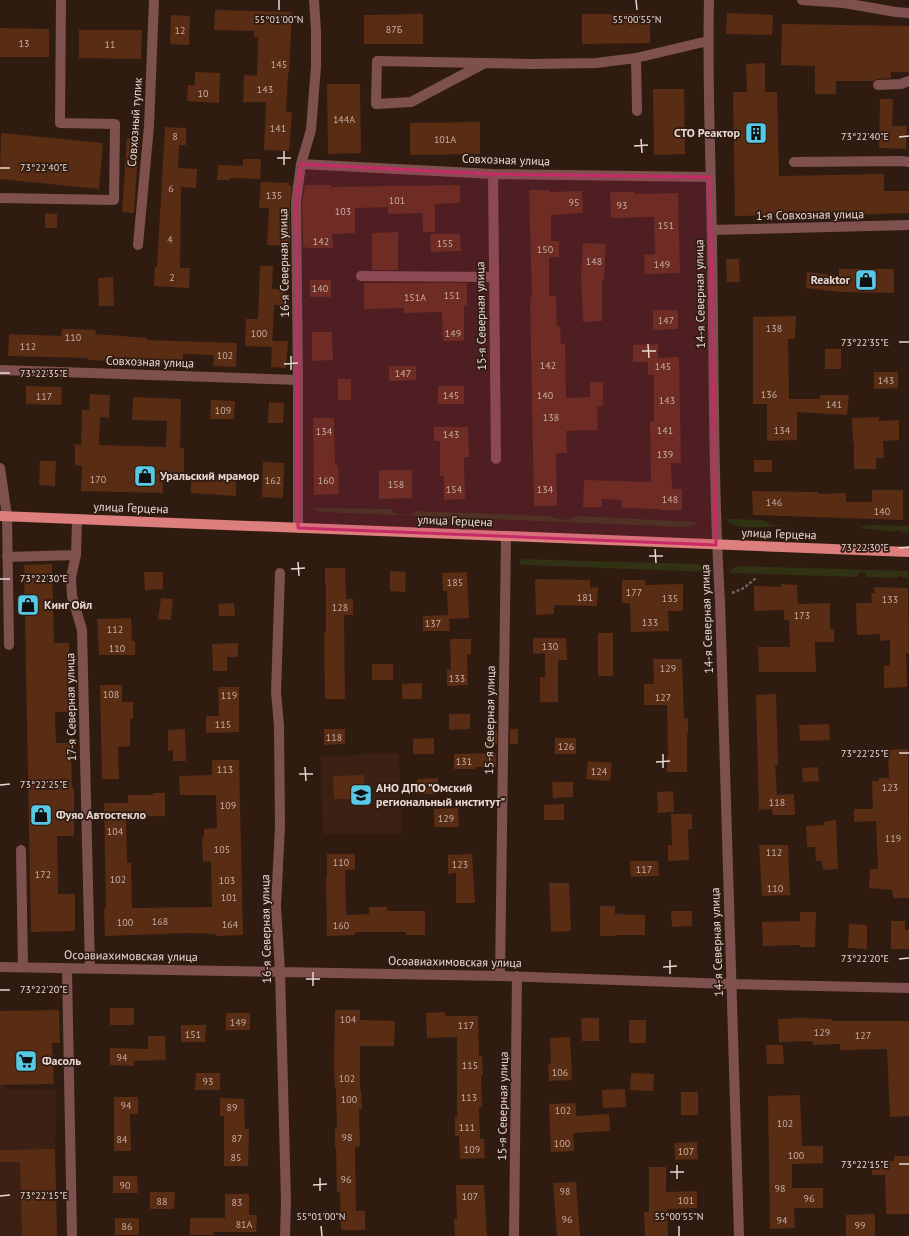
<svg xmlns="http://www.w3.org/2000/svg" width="909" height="1236" font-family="'PT Sans',sans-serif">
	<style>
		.built { fill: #3b2013 }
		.green { fill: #313214 }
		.building { fill: #592c14 }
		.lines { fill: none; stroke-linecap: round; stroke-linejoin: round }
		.path { stroke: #746259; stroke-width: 2.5; stroke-dasharray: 3 2; stroke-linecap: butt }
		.minor { stroke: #7e514f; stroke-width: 10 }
		.major { stroke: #dc7f7d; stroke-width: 10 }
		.marked { fill: #c62b67; fill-opacity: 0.2; stroke: #c62b67; stroke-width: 3; stroke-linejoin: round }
		.ticks { fill: none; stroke: #e8d9d3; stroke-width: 1.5 }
		.labels { text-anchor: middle; stroke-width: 3.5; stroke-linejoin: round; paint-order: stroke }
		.number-label { font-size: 10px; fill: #c4aea3 }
		.street-label { font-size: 12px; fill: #e8d9d3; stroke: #301b11 }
		.poi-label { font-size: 12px; font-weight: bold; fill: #e8d9d3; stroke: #301b11; text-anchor: start }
		.ticks-label { font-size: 10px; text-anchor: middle; fill: #e8d9d3; stroke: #301b11; stroke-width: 3.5; stroke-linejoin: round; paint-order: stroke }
	</style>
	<rect width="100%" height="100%" fill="#301b11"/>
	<path class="built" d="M399,753L402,833L323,834L321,756Z
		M0,1067H5L6,1090H57L55,1149L57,1236H0Z"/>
	<path class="green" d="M312,508L392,509L395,514L412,515L413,511L549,516C557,520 570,521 577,516L696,522L695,525L685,527L322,512L317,511Z
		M726,519L763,520L771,525H783L785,523L784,525C768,526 736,532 726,519Z
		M867,525L909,526V533L900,532V530H897L896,532L860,528Z
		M522,559L698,564L710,572L524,565L520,564V561Z
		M737,566L908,571V578L899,576L898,578L866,577V573L859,572L858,577L730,573L733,568Z"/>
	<path class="building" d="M215,10L292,12L289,73H288L286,112H292L289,151L264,150L266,102H243L244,75L257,76L258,37H254V31L214,30Z
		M727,13L773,15L772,35L726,34Z
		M423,14V44H364V15Z
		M582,14H650V43L582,44Z
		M171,15L190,16L189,45L170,44Z
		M782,24L909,26V72H891V78L877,79L873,81H836V94H815V66L781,65Z
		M0,28L49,29V57H0Z
		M79,30H142L141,59L79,58Z
		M765,63V92H777L779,176L884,174V191H909V213L842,215V214L735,216L733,92H747L746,64Z
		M195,72L220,73L219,103L187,101L188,85H195Z
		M327,84H360L361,153L328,154Z
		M653,89H684L685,154L654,155Z
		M880,99H893L892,126H907L906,149L879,148Z
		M480,122V154L410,155V123Z
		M165,127L186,128V145H179L178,168L197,169L196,188L181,187L180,268H190L189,288L154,286L155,267H157Z
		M1,133L103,143L99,189L0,179Z
		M127,138L139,139L134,213L122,212Z
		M243,159H261L260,179L230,178V180H217L218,165L243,166Z
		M261,182L289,183V186H292L290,202V246L267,245L269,208H259Z
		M305,185H331V187L460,185V203L435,204V232H423L422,213L388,214V207L355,208V233L332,234L333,248H310L303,247L302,202Z
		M529,190H550V192L582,191L583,213L551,215V241H559V257H549V296H556L557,326H560L561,344H565L566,398L590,397V382H603V406H597L598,430L566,431L567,453H556L557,506H534L530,297H532Z
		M610,192H634V194L678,193L680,273L645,274L644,255L655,254L654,217L611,218Z
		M45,213L57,214V228H45Z
		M398,232V270H372V233Z
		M430,234H460L461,251L431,252Z
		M583,243L606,244L604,280L602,279V321L583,322L581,278Z
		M726,259H739L740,282H727Z
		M260,266H273L272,289H286L285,306L274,305L272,347L245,346L246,319H258Z
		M839,269H894V293L840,292L806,288L807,272L839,276Z
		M113,277L114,306H99L98,278Z
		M310,280H331V297H310Z
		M364,283H467V306H464V341H443L442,312L404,313V308L364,309Z
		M653,310H678V329L653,330Z
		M796,316L795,339H788L789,399H820V395H849L847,415L797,412V440L767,441V404H753V317Z
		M62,329L96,330L95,334L147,338V340L237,343L236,367L213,366L214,355L183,354V364L88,360V358L8,356L9,334L61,336Z
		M312,332H332L333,360L312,361Z
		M272,341H288L286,368L271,367Z
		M658,344V358L679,357L681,463H671L672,489H682V510H659V509L622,508V500L602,499V507H583L584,480L651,482L650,421H654V375H648V362H633V345Z
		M825,349H841V369H825Z
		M389,366H416V380L389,381Z
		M874,372H898V388L874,389Z
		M338,379H351V400H338Z
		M26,386L62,387L61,405L26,404Z
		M438,386H464V404H438Z
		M90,394L110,395L109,418L100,417L99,445L166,447L167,421L132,420L133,397L181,399L180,448H184V476H163V493L81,491L82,466L75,465V444L81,445L82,410H89Z
		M211,400L235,401L234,419H210Z
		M269,402L284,403L283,423H268Z
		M879,417V421L899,420V440L883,441L884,458H876V469H854V442H853L852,418Z
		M313,418H334L335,465H338L339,494L314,495Z
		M434,427H468L469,457H464L465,499L444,500V476H440V441H434Z
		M754,460H772V472H754Z
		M40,461H56L55,486L39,485Z
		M263,462L284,463L283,498L262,497Z
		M379,470H412V498L379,499Z
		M208,476L236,477V496L191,493V480H208Z
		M872,490H903V520L753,515L752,491L818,492V494L846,493V502H872Z
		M52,564L54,643H69L70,712H55L56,743H71L72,788H74V836H57L58,894H75V931L31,932L24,565Z
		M325,568H345L346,599H353V615H344L345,699H325L324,633H326V584H325Z
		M390,571L406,572L405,592L390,591Z
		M144,572H163V589L145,590Z
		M467,572L469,618L449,619L450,631H423V616L448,615L447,591H443L442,573Z
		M535,579L590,580V588L598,587L597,606L554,605V614L536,615Z
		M622,580H645V585L683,584V611H668L669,631L631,632L630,603H622Z
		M781,584L797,585L798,604L830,603V629H834V642H815L816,672H759L758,647H790L789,620H784V610L754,611V586L781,587Z
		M874,587L908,588L909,653H906L907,687L884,688V666L890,665V640L880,641V634L857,635L856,603H872L871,593H875Z
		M161,598L173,599L171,620L158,619Z
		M234,603L235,616H219L218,604Z
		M131,618L132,641H135V655H99L97,619Z
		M598,633H613V676H598Z
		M533,638H566L567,660H558V702H540V677H545V653L533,654Z
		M450,639H471V654L467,655L468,685L447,686V670H451Z
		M238,643V657H227V671H213L212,644Z
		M653,659H682L684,718H688V734H687V772H667V757H668L667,705H644V684H654Z
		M372,664H393V680H372Z
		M422,683V699H402V684Z
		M100,685H122V702H133V719H130V746L118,747L119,779H102Z
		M218,687H239V732L206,733V716H219Z
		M776,694L778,765H775L777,795L794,794L795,815H773L772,809L759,810L756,695Z
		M449,714H470V729L449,730Z
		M829,724L830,740L800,741L799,725Z
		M185,729L186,761H173V750L168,751V730Z
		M324,729H345V744L324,745Z
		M510,729H518V744H510Z
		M486,730H497V744L486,745Z
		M434,738V754H413V739Z
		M555,738H576V754H555Z
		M908,749L909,898H893L892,890L869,888L870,869H878L876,821L854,822V809H873L872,781H879V778H889L888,750Z
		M496,753V767H475V769H454V754Z
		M212,760H239L243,935L216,936V934L188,933L105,936L104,909L106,908L104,803H128V795H153V793H165V816L126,817L127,863H131L132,908L212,907L211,861L203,862L202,837H204V829L217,828L216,795H180L179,776L212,775Z
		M588,761L612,763L610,781L586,779Z
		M818,767L819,781L803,782L802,768Z
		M364,775V799H334L333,776Z
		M438,778V794H418L417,779Z
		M552,782H573V797L553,798Z
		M673,791L674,812L658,813L657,792Z
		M564,804V820H544V805Z
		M458,808L459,827H434V809Z
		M671,814H692V829H688L689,860L668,861V845H672Z
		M836,820L838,869L823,870L822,861H816L815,847H807L806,826L824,825V822Z
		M759,845H788L790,895L762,896Z
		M327,854H355V870H345L346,915L369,914V907H387V911H425V935H406V932H355V935L327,936L326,877H327Z
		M472,854L475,903H456V873L448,874V855Z
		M630,861H658L659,876L631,877Z
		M549,883H569L571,931L551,932Z
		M600,906H615V914L645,915V935H615V936H600Z
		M671,911H692V926L672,927Z
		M800,912H816L815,947H800V945L763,946L762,922L800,921Z
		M891,921H905V930H909V949H891Z
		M849,924L867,925V949L848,948Z
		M110,1008H134V1025H110Z
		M59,1010L60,1043H52L54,1084L0,1085V1011Z
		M335,1010H360V1020L395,1021L394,1046H360V1090H361L362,1109H359L360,1146L355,1147L356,1211H365V1230H341L340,1192H337L336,1147H335V1128H337L336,1088H335L334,1069Z
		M445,1012V1016H478L479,1056H482L483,1075H481L482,1107H479L480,1139H484L485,1158L460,1159L459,1136H455V1117H457V1037L427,1038L426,1013Z
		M226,1013H250V1030H226Z
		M581,1018H599V1041H582Z
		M799,1018L831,1019L832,1021H909V1116L890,1117L887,1049L840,1050V1044L813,1045V1041L779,1042L778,1019Z
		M629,1020H646V1043H629Z
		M181,1025H206L205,1042H181Z
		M148,1036H165L166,1060L134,1061V1066L110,1065V1048L148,1049Z
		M570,1037L572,1080L549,1081L548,1064H551L550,1038Z
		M766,1045H783L784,1064H767Z
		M196,1073H220V1090H195Z
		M631,1073L654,1074L653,1091L630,1090Z
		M625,1089L626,1107L603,1108L602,1090Z
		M681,1092H698V1115H681Z
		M800,1095L802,1146H823V1163L792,1164V1188H823V1208H794L795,1228L770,1229L768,1096Z
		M114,1097H138V1114H130L131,1151H114Z
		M220,1098L244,1099L245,1129H249L248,1166H224V1116H220Z
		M576,1103V1116L609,1114L610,1131L573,1133L574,1151L551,1152L549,1104Z
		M697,1142L698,1159L675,1160L674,1143Z
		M55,1149L57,1236H22L20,1162H0V1150Z
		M894,1156H909V1214H886L885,1175H872V1162L894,1161Z
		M649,1167H666V1192L697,1191V1208L667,1209L668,1236H645L644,1212H649Z
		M113,1176H137L138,1193H113Z
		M576,1182L580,1236H557L553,1183Z
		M456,1185H484L487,1236H455L454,1219H457Z
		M150,1192H175L174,1209H150Z
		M225,1194H249V1215H257L256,1232H214V1235H190V1218H225Z
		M875,1214V1236H846V1215Z
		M115,1218H139V1235H115Z"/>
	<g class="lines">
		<path class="path" d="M732,593L744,588L756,578"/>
		<path class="minor" d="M709,0C707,81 711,161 712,242C714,362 713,482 720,602L739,1236
			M802,0L844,3L896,12L909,13
			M636,58L637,111
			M483,64L411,102L376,104L377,61L531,64L596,63L636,58L708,41
			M878,85L901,84L909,81
			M794,162L902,161L909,162
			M301,164L493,174L710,177
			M493,174L496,459
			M0,198L114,200L115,124L60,123L61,0
			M712,230L909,225
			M138,245L149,126L154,0
			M361,276L494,277
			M0,370L298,380
			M0,468L7,516L9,645
			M77,519L76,555L71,577L72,596L82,630L90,969
			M298,528V380L296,202L301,164L311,130L316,66V31L314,0
			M7,557L76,555
			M280,573L276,692L279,726L280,826L276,906L280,971L286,1201L285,1236
			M21,850L23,967
			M0,967L500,976L731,984L909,988
			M67,968L72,1236
			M500,976L506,536
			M514,1236L517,976"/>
		<path class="major" d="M0,516L909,552"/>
	</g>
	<path class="marked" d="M301,164L493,174L710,177L716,545L298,528L296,202Z"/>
	<path class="ticks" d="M279,0V10M636,0L637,10M899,137L909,136M641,139L642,153M634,146L648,145M284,151V165M277,158H291M0,168H10M899,342H909M648,344L649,358M642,351H656M291,356V370M284,364L298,363M0,373H10M899,548L909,547M655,549L656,563M649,556H663M298,562L299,576M291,569L305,568M0,579H10M899,753H909M663,754V768M656,762L670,761M305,767L306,781M299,774H313M0,785L10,784M899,959L909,958M670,960V974M663,967L677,966M313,972V986M306,979H320M0,990H10M899,1164H909M677,1165V1179M670,1172H684M320,1178V1191M313,1185L327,1184M0,1196L10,1195M321,1226L322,1236M679,1226V1236"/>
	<defs>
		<g id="building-square" transform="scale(1.15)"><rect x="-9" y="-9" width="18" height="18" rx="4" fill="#58c9e4" stroke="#301b11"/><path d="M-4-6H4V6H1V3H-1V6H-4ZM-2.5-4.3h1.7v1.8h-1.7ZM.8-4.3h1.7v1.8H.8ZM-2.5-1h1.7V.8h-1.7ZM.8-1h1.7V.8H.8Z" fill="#111"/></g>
		<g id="shop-square" transform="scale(1.15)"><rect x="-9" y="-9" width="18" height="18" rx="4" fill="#58c9e4" stroke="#301b11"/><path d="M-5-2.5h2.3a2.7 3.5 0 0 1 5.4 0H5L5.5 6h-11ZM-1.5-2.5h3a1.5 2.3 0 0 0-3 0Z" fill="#111"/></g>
		<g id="university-square" transform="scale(1.15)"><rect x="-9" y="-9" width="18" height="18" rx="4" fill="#58c9e4" stroke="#301b11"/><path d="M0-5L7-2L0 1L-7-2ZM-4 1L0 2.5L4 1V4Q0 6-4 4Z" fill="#111"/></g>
		<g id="supermarket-square" transform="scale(1.15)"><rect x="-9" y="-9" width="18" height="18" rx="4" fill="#58c9e4" stroke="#301b11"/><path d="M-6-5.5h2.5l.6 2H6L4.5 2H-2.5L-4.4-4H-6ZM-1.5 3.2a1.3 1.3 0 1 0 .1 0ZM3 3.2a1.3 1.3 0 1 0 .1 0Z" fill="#111"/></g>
	</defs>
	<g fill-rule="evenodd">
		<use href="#building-square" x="756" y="133"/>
		<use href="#shop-square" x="866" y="280"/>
		<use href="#shop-square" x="145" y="476"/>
		<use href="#shop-square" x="28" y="605"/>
		<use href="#university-square" x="361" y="795"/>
		<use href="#shop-square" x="41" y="815"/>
		<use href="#supermarket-square" x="26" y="1061"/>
	</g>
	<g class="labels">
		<g class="number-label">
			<text x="394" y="33">87Б</text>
			<text x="180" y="34">12</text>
			<text x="24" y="47">13</text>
			<text x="110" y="48">11</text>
			<text x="279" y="68">145</text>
			<text x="265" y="93">143</text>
			<text x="203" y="97">10</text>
			<text x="344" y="123">144А</text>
			<text x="278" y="132">141</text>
			<text x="175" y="140">8</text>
			<text x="445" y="143">101А</text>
			<text x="171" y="192">6</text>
			<text x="274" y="199">135</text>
			<text x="397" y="204">101</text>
			<text x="574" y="206">95</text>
			<text x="622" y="209">93</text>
			<text x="343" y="215">103</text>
			<text x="666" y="229">151</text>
			<text x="170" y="243">4</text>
			<text x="321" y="245">142</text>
			<text x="445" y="247">155</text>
			<text x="545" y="253">150</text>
			<text x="594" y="265">148</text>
			<text x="662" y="268">149</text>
			<text x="172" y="281">2</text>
			<text x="320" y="292">140</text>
			<text x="452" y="299">151</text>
			<text x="415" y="301">151А</text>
			<text x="666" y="324">147</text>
			<text x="774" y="332">138</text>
			<text x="259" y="337">100</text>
			<text x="453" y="337">149</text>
			<text x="73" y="341">110</text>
			<text x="28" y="350">112</text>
			<text x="225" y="359">102</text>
			<text x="548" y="369">142</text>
			<text x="663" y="370">145</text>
			<text x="403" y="377">147</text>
			<text x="886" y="384">143</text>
			<text x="769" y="398">136</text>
			<text x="451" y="399">145</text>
			<text x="545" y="399">140</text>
			<text x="44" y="400">117</text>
			<text x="667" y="404">143</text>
			<text x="834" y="408">141</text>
			<text x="223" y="414">109</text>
			<text x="551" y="421">138</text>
			<text x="665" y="434">141</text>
			<text x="782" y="434">134</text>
			<text x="324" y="435">134</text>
			<text x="451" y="438">143</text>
			<text x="665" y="458">139</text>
			<text x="98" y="483">170</text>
			<text x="273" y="484">162</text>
			<text x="326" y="484">160</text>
			<text x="396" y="488">158</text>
			<text x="454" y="493">154</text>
			<text x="545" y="493">134</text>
			<text x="670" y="503">148</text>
			<text x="774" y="506">146</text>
			<text x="882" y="515">140</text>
			<text x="455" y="586">185</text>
			<text x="634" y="596">177</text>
			<text x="585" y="601">181</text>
			<text x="670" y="602">135</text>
			<text x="890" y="603">133</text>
			<text x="340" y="611">128</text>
			<text x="802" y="619">173</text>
			<text x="650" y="626">133</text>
			<text x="433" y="627">137</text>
			<text x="115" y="633">112</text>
			<text x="550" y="650">130</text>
			<text x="117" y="652">110</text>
			<text x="668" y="672">129</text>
			<text x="457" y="682">133</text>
			<text x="111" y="698">108</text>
			<text x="229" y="699">119</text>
			<text x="663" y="701">127</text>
			<text x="223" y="728">115</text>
			<text x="334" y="741">118</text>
			<text x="566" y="750">126</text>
			<text x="464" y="765">131</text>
			<text x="225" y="773">113</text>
			<text x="599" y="775">124</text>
			<text x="890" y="791">123</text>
			<text x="777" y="806">118</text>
			<text x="228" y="809">109</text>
			<text x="446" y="822">129</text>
			<text x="115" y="835">104</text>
			<text x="893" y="842">119</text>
			<text x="222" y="853">105</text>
			<text x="774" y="856">112</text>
			<text x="341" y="866">110</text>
			<text x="460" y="868">123</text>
			<text x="644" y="873">117</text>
			<text x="43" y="878">172</text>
			<text x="118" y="883">102</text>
			<text x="227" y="884">103</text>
			<text x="775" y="892">110</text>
			<text x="229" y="901">101</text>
			<text x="160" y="925">168</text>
			<text x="125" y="926">100</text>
			<text x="230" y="928">164</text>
			<text x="341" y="929">160</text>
			<text x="348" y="1023">104</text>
			<text x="238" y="1026">149</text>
			<text x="466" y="1029">117</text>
			<text x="822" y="1036">129</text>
			<text x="193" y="1038">151</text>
			<text x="863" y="1039">127</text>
			<text x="122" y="1061">94</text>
			<text x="470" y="1069">115</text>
			<text x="560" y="1076">106</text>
			<text x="347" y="1082">102</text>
			<text x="208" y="1085">93</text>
			<text x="469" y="1101">113</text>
			<text x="349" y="1103">100</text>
			<text x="126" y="1109">94</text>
			<text x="232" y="1111">89</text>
			<text x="563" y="1114">102</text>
			<text x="785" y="1127">102</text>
			<text x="467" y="1131">111</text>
			<text x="347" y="1141">98</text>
			<text x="237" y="1142">87</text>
			<text x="122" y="1143">84</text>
			<text x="562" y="1147">100</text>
			<text x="472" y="1153">109</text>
			<text x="686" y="1155">107</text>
			<text x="796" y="1159">100</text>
			<text x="236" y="1161">85</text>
			<text x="346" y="1183">96</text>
			<text x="125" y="1189">90</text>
			<text x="780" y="1192">98</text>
			<text x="565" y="1195">98</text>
			<text x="470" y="1200">107</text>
			<text x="809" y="1202">96</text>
			<text x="686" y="1204">101</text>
			<text x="162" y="1205">88</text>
			<text x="237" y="1206">83</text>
			<text x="567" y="1223">96</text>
			<text x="782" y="1224">94</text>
			<text x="244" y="1228">81А</text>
			<text x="860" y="1229">99</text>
			<text x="127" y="1230">86</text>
		</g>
		<g class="street-label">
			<text transform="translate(135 122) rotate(-86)" y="4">Совхозный тупик</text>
			<text transform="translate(506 160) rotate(2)" y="4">Совхозная улица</text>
			<text transform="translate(810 215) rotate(-1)" y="4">1-я Совхозная улица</text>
			<text transform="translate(284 263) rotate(-91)" y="4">16-я Северная улица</text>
			<text transform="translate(700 294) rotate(-91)" y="4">14-я Северная улица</text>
			<text transform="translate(481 316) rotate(-91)" y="4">15-я Северная улица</text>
			<text transform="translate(150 362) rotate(2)" y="4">Совхозная улица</text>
			<text transform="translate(131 508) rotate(2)" y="4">улица Герцена</text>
			<text transform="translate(455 521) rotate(2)" y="4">улица Герцена</text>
			<text transform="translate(779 534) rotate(2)" y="4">улица Герцена</text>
			<text transform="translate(707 619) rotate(-92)" y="4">14-я Северная улица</text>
			<text transform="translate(71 707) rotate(-91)" y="4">17-я Северная улица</text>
			<text transform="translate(490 720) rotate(-89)" y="4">15-я Северная улица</text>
			<text transform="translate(266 929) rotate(-91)" y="4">16-я Северная улица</text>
			<text transform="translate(717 942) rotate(-92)" y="4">14-я Северная улица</text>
			<text transform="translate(131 956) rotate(1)" y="4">Осоавиахимовская улица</text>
			<text transform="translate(455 962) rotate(1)" y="4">Осоавиахимовская улица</text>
			<text transform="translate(503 1106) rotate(-89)" y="4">15-я Северная улица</text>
		</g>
		<g class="poi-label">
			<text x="740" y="137" text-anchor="end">СТО Реактор</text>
			<text x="850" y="284" text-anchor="end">Reaktor</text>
			<text x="160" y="480">Уральский мрамор</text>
			<text x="44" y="609">Кинг Ойл</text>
			<text x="376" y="792">АНО ДПО "Омский<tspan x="376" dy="14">региональный институт"</tspan></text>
			<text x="56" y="819">Фуяо Автостекло</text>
			<text x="42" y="1065">Фасоль</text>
		</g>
	</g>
	<g class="ticks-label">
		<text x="279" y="23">55°01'00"N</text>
		<text x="637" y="23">55°00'55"N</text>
		<text x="865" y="140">73°22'40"E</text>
		<text x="44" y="171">73°22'40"E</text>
		<text x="865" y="346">73°22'35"E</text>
		<text x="44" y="377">73°22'35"E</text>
		<text x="865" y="551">73°22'30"E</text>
		<text x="44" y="582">73°22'30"E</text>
		<text x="865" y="757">73°22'25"E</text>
		<text x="44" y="788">73°22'25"E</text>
		<text x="865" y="962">73°22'20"E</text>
		<text x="44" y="993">73°22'20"E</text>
		<text x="865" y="1168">73°22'15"E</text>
		<text x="44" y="1199">73°22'15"E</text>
		<text x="321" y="1220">55°01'00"N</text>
		<text x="679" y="1220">55°00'55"N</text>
	</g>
</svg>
